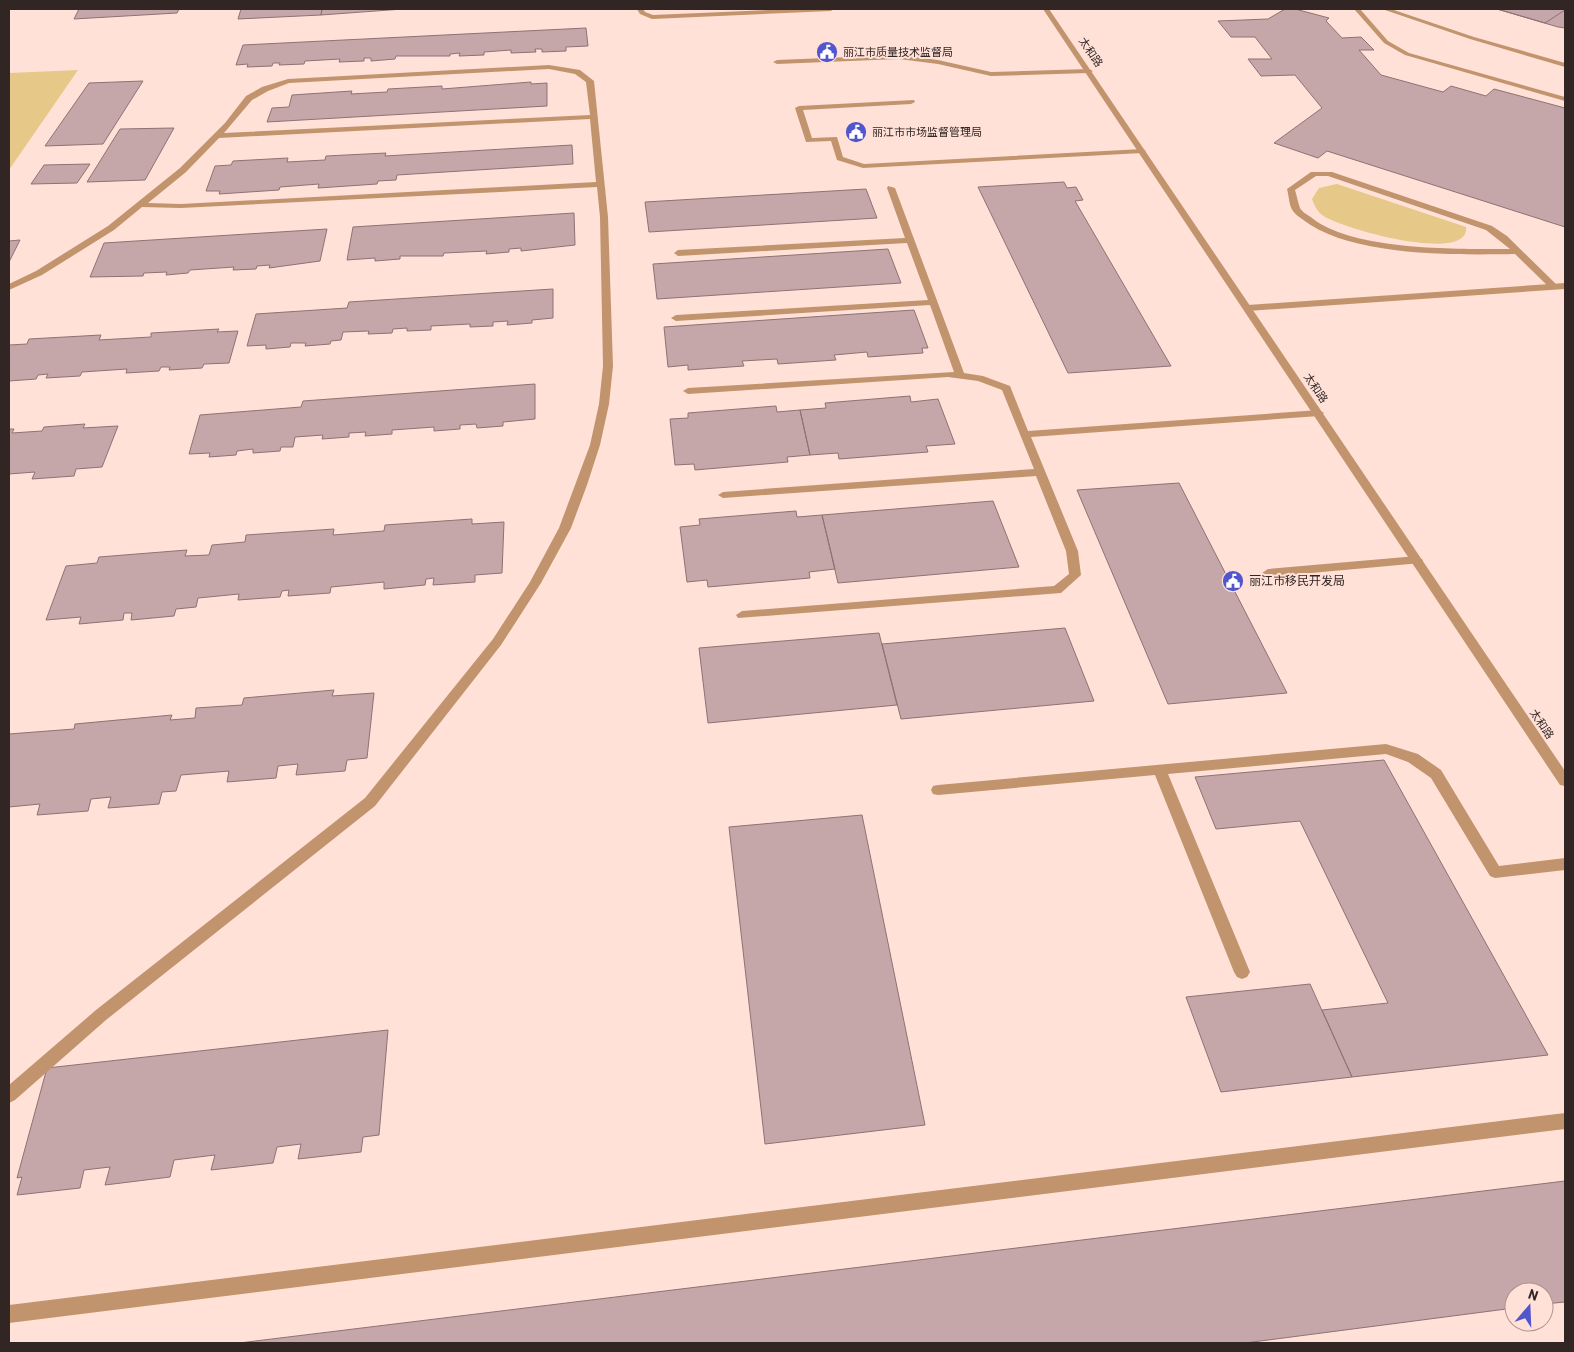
<svg xmlns="http://www.w3.org/2000/svg" width="1574" height="1352" font-family="Barlow,'Noto Sans SC',sans-serif">
	<style>
		.green { fill: #e6c988 }
		.building { fill: #c5a7a9; stroke: #8e7274 }
		.lines { fill: none; stroke-linecap: round; stroke-linejoin: round }
		.service { fill: #c1946d; fill-rule: evenodd }
		.minor { fill: #c1946d; fill-rule: evenodd }
		.tertiary { fill: #c1946d; fill-rule: evenodd }
		.labels { text-anchor: middle; stroke-width: 4; stroke-linejoin: round; paint-order: stroke }
		.far-poi-label { font-size: 11px; fill: #312623; stroke: #ffe1d8; text-anchor: start }
		.far-street-label { font-size: 11px; fill: #312623; stroke: #ffe1d8 }
		.poi-label { font-size: 12px; fill: #312623; stroke: #ffe1d8; text-anchor: start }
	</style>
	<rect width="100%" height="100%" fill="#ffe1d8"/>
	<path class="green" d="M78,70L9,170V73Z
		M1337,184L1466,227C1470,265 1339,228 1322,215C1317,211 1314,205 1312,199L1319,188Z"/>
	<path class="building" d="M79,9H179L177,13L74,19Z
		M241,9H322L321,15L238,19Z
		M322,9H403L321,15Z
		M1285,9H1295L1329,18L1326,21L1342,38L1361,37L1374,50H1359L1381,75L1443,92L1451,86L1486,96L1494,89L1565,108V227L1327,151L1318,158L1274,143L1322,108L1295,75L1261,76L1248,59H1272L1255,37H1231L1218,21L1268,19Z
		M1497,9H1565V28L1558,27Z
		M1497,9H1565V10L1545,23Z
		M586,28L588,46L566,47V51L542,52V49H535L536,52L511,53V50L484,52V55L459,56L460,53L450,54V56H396L395,59L371,61V58H364V61L339,62L340,59L305,61L304,64L279,65L280,63H273L272,66L247,67L248,64L236,65L243,45Z
		M143,81L103,144L45,146L89,83Z
		M531,82V84L547,83V106L267,122L272,108L289,107L292,95L352,91L351,94L387,92L388,89L442,86V89Z
		M174,128L145,180L87,182L120,129Z
		M572,145L573,164L397,175L396,180L378,181L377,184L318,188L319,184L280,187L279,190L219,194L220,191H206L215,166L231,165L233,161L288,158L287,162L325,160L326,156L386,153L385,156Z
		M90,164L77,183L31,184L44,165Z
		M1064,182L1067,188L1076,187L1083,200L1075,201L1171,366L1068,373L978,187Z
		M866,189L877,218L649,232L645,202Z
		M574,213L575,245L521,251V248L509,249V252L486,254L487,251L444,253L443,256H400V259L375,261V258L347,260L353,227Z
		M327,229L320,261L269,268L270,265L257,266L256,269L233,270L234,267L190,270L188,273L166,275L167,272L144,273L143,276L90,277L104,243Z
		M20,240L9,262V241Z
		M888,249L901,283L657,299L653,264Z
		M553,289V318L532,320V323L507,325L508,321L493,322V326L470,327V324L431,326V330L407,331V328L393,329L392,333L368,334L369,331L343,332L341,340L331,341L330,344L305,346L306,343H291L290,347L266,349V345L247,346L256,314L347,308L349,302Z
		M914,310L928,348H922L923,353L868,357L867,352L834,355L836,360L778,364L777,359L742,361L744,366L688,370V365L668,367L664,327Z
		M219,329L217,332L238,331L229,363L204,364L202,368L169,370L170,367H161L159,371L126,373L127,369L82,372L80,376L46,378L48,374L38,375L36,379L9,381V345L27,344L29,339L101,335L99,340L151,337V333Z
		M535,384V419L503,422V426L477,428L476,424L460,425V429L434,431V427L392,430V434L365,436L366,432L349,433V437L322,439L323,435L295,437L293,447H281L280,451L253,453V449L237,451L236,455L209,457L210,453L189,454L200,415L301,407L303,401Z
		M910,396L911,402L938,399L955,444L926,446L928,452L839,459L838,453L810,455L800,410L826,408L825,403Z
		M776,406L777,412L800,410L810,455L787,457L788,462L695,470L694,464L675,465L670,419L688,418V413Z
		M85,424L83,428L118,426L102,467L76,469L74,476L32,479L35,472L9,474V429H14L12,433L42,431L44,427Z
		M1179,483L1287,693L1168,704L1077,490Z
		M993,501L1019,567L838,583L822,515Z
		M796,511L797,517L822,515L835,569L809,572L810,578L708,587L707,580L687,582L680,527L700,525L699,519Z
		M472,519V524L504,522L502,573L475,575V582L433,585L434,578L426,579L425,585L384,589V582L331,587L330,593L288,596L289,590L282,591L280,597L238,600L239,594L198,598L196,607L176,609L174,616L131,620L132,613H124L123,620L79,624L81,617L46,620L66,566L97,563L99,557L187,550L185,556L209,555L212,545L245,542L246,535L334,529L333,535L384,531L385,525Z
		M1065,628L1094,701L901,719L882,644Z
		M879,633L897,705L708,723L699,648Z
		M334,690L332,696L374,693L367,758L347,760L345,771L296,775L298,764L278,766L276,778L227,782L229,771L181,775L176,791L162,792L159,804L108,808L111,797L91,799L88,811L37,815L40,804L9,807V734L74,729L75,724L172,715L170,720L195,718L196,708L242,705L244,698Z
		M1384,760L1548,1055L1352,1077L1322,1010L1388,1003L1300,821L1216,829L1195,777Z
		M862,815L925,1125L765,1144L729,827Z
		M1310,984L1352,1077L1221,1092L1186,997Z
		M388,1030L379,1135L363,1137L361,1152L298,1159L301,1144L277,1147L273,1163L211,1170L215,1155L174,1160L170,1177L105,1185L110,1167L84,1170L80,1188L17,1195L22,1177L17,1178L47,1068Z
		M1565,1181V1302L1544,1304V1292H1514V1308L1245,1343H239Z"/>
	<g class="lines">
		<path class="service" d="M637,9H643L645,12L653,15L793,9H834L831,11L652,19L640,14Z
			M1354,9H1360L1388,41L1409,53L1565,97V101L1405,55L1384,43Z
			M1382,9H1391L1474,37L1565,63V67L1470,39Z
			M899,55L938,60L991,72L1089,69L1093,71L1089,73L991,76L938,64L899,59L777,64L773,62L777,60Z
			M549,65L580,70L594,81L608,217L613,366L609,404L600,445L587,485L571,528L541,583L501,645L375,806L106,1020L15,1100L9,1103V1085L96,1010L365,798L493,639L530,582L559,528L590,445L599,404L603,366L600,217L597,187L181,208L142,207L114,230L42,275L9,290V284L36,271L108,226L180,168L225,123L246,96L262,87L288,79ZM549,69L575,74L586,82L590,115L224,133L252,100L268,91L289,83ZM590,119L596,182L181,204L148,203L186,172L219,138Z
			M914,100L915,102L911,104L803,110L812,138L837,137L843,157L864,164L1142,149L1146,151L1142,153L863,168L837,160L831,141L806,142L795,108L799,106Z
			M1311,172H1332L1492,226L1507,236L1559,287L1551,289L1515,254C1455,255 1350,257 1302,219C1299,217 1295,214 1293,211C1289,206 1289,196 1287,189ZM1316,176H1328L1486,230L1510,249C1458,249 1353,251 1312,218C1308,215 1302,212 1300,208C1298,203 1297,196 1295,190Z
			M888,186L895,188L964,373L983,376L1010,386L1028,431L1319,410L1324,413L1319,416L1031,437L1078,551L1081,575L1061,593L738,618L736,615L742,611L1054,586L1069,574L1066,551L1036,476L723,498L718,495L723,492L1034,469L1002,390L978,381L948,377L688,394L683,391L688,388L954,372L930,305L676,321L671,318L676,315L928,300L907,243L678,256L674,253L678,250L905,238L887,188Z
			M1417,556L1423,560L1421,563L1268,577L1262,573L1268,569Z
			M1386,744L1418,754L1441,770L1499,866L1565,858V870L1495,878L1490,876L1431,778L1408,762L1386,754L1168,774L1250,972L1247,977L1242,979L1237,977L1234,972L1155,775L938,795L933,794L931,790L933,786L938,785Z"/>
		<path class="minor" d="M1565,283V289L1248,311L1243,308L1248,305Z
			M1565,1113V1129L9,1323V1305Z"/>
		<path class="tertiary" d="M1043,9H1049L1565,771V786L1560,785Z"/>
	</g>
	<defs>
		<g id="civic-disc" transform="scale(1.125)"><circle r="9.5" fill="#5256cc" stroke="#ffe1d8"/><path d="M-.6-6.5H3V-4.5H.6V-3L4-1V1h2V6H-6V1h2V-1L-.6-3ZM-1.2 2.5V6h2.4V2.5Z" fill="#fff"/></g>
	</defs>
	<g fill-rule="evenodd">
		<use href="#civic-disc" x="827" y="52"/>
		<use href="#civic-disc" x="856" y="132"/>
		<use href="#civic-disc" x="1233" y="581"/>
	</g>
	<g class="labels">
		<g class="far-poi-label">
			<text x="843" y="56">丽江市质量技术监督局</text>
			<text x="872" y="136">丽江市市场监督管理局</text>
		</g>
		<g class="far-street-label">
			<text transform="translate(1091 52) rotate(56)" y="4">太和路</text>
			<text transform="translate(1316 388) rotate(56)" y="4">太和路</text>
			<text transform="translate(1542 724) rotate(56)" y="4">太和路</text>
		</g>
		<g class="poi-label">
			<text x="1249" y="585">丽江市移民开发局</text>
		</g>
	</g>
	<rect width="1574" height="1352" fill="none" stroke="#312623" stroke-width="20"/>
	<g transform="translate(1529 1307) rotate(19)"><circle r="24" fill="#ffe1d8" stroke="#ad9690"/>
	<path d="M0-4L9 19L0 12L-9 19Z" fill="#5256cc"/>
	<text y="-8" font-size="14" font-weight="bold" text-anchor="middle" fill="#312623">N</text>
	</g>
</svg>
